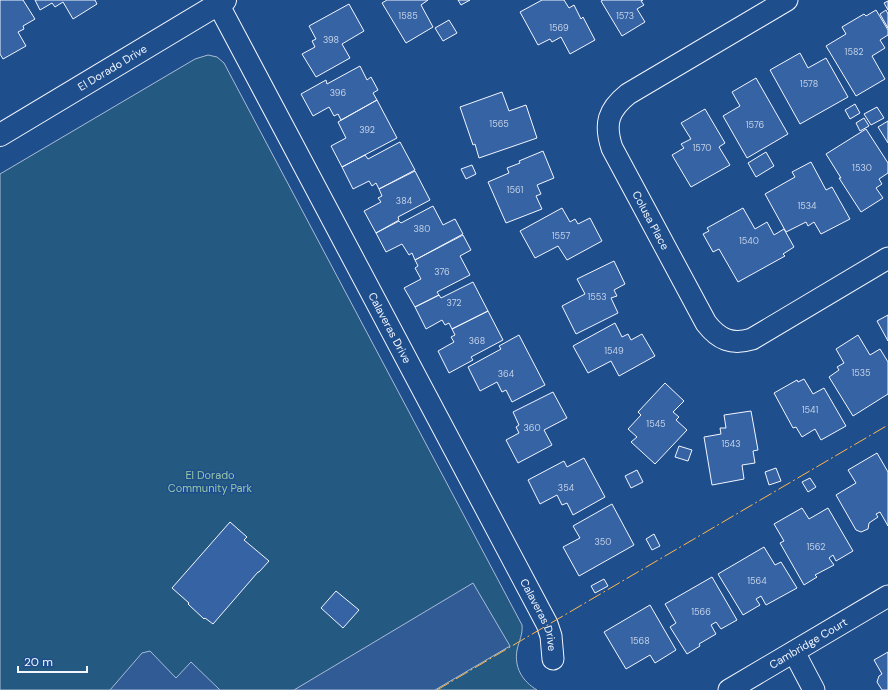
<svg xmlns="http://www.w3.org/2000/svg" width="888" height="690" font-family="'DM Sans',sans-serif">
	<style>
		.green { fill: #245a82; stroke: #a8bbd7 }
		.parking { fill: #305b95; stroke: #a8bbd7 }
		.building { fill: #3563a3; stroke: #f2f6ff }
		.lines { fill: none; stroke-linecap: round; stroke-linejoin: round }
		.street-casing { stroke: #f2f6ff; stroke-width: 23 }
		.secondary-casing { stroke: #f2f6ff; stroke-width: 24 }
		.street { stroke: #1f4e8c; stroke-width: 21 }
		.secondary { stroke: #1f4e8c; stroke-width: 22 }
		.power { stroke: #ffb74d; stroke-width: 1; stroke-dasharray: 14 3 2 3; stroke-linecap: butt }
		.labels { text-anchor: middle; stroke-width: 3; stroke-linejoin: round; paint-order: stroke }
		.number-label { font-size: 9px; fill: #c3d1e8 }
		.street-label { font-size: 11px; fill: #f2f6ff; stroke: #1f4e8c }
		.park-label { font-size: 11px; fill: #97c8a6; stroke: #1f4e8c }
	</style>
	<rect width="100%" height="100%" fill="#1f4e8c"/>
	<path class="green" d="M208,55L217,57L224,63L522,625C523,634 519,641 517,650C514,667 522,681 537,690H0V174L195,59Z"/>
	<path class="parking" d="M473,583L510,646L435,690H294Z
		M150,651L176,678L191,662L220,690H110L142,653Z"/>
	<path class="building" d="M0,0H23L35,19L23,26L24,29L18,32L26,46L3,59L0,54Z
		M35,0H95L97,4L73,19L63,2L55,7L52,3L40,10Z
		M387,0H428L421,5L433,27L406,43L382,3Z
		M458,0H470L461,5Z
		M542,0H564L569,8L574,5L581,19L583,17L595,40L570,54L561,37L552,42L550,39L538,45L520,12Z
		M603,0H643L641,1L644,5L637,9L645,22L622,36L601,1Z
		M888,1V10L884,3Z
		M349,4L364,31L342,44L350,58L316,77L302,54L315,47L312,41L316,39L309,26Z
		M876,10L888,30V35L880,40L885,48L872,56L885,79L856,96L826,46L846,34L842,27L864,14L866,16Z
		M886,10L888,14V28L880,14Z
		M449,20L457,33L443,41L435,28Z
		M800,53L808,68L826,58L848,97L800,124L770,70Z
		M360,66L367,80L371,77L378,90L373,93L377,100L341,120L338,114L334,116L329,107L313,116L301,94L326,80L327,84Z
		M756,78L788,134L747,158L723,116L740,106L732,92Z
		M502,92L509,111L526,105L537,138L479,158L475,144L473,145L460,107Z
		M377,100L397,138L342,167L331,146L346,138L338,122Z
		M855,104L860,113L850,119L845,110Z
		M877,107L884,118L871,125L864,114Z
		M705,109L725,143L719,147L730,165L691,187L672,155L684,148L681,144L691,139L681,123Z
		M864,118L869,126L860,131L856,123Z
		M888,121V143L878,127Z
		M866,129L888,163V173L879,179L882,184L876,188L883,198L861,212L839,178H841L826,154Z
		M400,142L415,170L379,189L376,183L372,186L369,181L353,189L342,167L365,155L368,159Z
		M543,151L554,178L537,185L541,194L536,196L542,209L506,223L488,182L509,173L507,168L520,163L519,161Z
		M766,152L774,166L756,177L748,163Z
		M811,162L826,190L832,187L850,219L821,234L814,222L808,226L806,222L786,232L765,194L795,177L792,172Z
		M472,165L476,174L466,179L461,169Z
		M415,171L430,200L398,217L399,220L376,233L364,211L381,202L378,198L382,196L379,189Z
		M433,206L443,225L455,219L463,234L415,260L412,253L409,255L402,244L386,252L376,233L399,221L401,223Z
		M562,208L570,222L575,219L578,224L590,218L602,241L567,260L558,246L535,258L520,231Z
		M743,208L755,229L767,222L774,235L784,229L794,247L783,254L785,256L738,282L719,249L713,252L703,234L709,231L707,228Z
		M463,235L471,250L460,256L470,275L437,292L439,295L415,307L404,288L421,279L415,268L418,266L415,260Z
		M614,261L625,284L614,290L617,296L611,298L618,313L576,334L562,306L585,294L577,279Z
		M473,282L488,311L452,329L449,323L445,325L442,320L426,329L415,307L439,295L441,298Z
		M488,311L503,340L471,357L473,360L449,373L438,351L454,342L451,337L455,335L452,329Z
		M888,315V341L877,321Z
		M615,323L622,337L628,334L631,340L642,334L655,356L619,376L611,361L588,373L573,346Z
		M519,335L545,385L512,402L506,390L502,392L497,382L480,391L468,367L501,349L499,346Z
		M858,335L870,355L880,349L888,362V394L853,416L829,377L839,370L837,367L844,363L836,349Z
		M804,379L813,394L824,388L846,426L821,440L815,429L802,437L796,427L793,428L774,393L797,380L798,382Z
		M665,383L684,401L673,412L679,417L676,420L687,430L655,464L631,442L637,437L628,429L641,415L638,412Z
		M553,392L567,418L544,430L552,445L518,463L506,440L519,433L516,427L519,425L513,412Z
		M751,411L758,450L753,451L755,463L742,465L744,479L712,485L704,437L721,434L720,428H726L724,415Z
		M679,446L692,450L688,461L675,457Z
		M877,453L888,472V526L880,512L876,514L878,517L869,523L868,529L861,532L856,530L836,495L856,483L848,470Z
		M584,458L605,497L573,515L567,503L562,505L557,495L540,504L528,480L564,461L567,467Z
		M776,468L781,481L769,485L765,472Z
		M637,470L643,482L631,488L625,476Z
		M810,478L816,487L808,492L802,482Z
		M612,504L634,545L579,576L563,547L580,538L573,526Z
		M802,508L809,519L828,508L853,551L836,561L833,555L829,558L834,565L815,575L817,577L804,585L780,543L784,541L774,524Z
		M230,522L247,537L244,540L269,561L259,572H258L213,624L205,618L204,619L188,604L189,603L172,588Z
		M654,534L660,546L652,550L646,539Z
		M764,547L775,565L781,562L797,588L766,605L761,596L756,599L760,605L743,615L718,574Z
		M712,577L737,620L721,629L716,622L711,625L716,634L699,644L700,646L687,654L670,627L676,623L665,604Z
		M604,579L608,586L595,593L591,586Z
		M336,591L359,610L343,628L321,608Z
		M650,605L676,650L655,663L650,655L626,669L604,632Z
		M888,652V690H882L877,682L879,676L882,674L874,660Z"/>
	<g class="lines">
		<g class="street-casing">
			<g id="street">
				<path id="s1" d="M216,0L547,624L551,636L553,659"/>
				<path id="s2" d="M787,0L628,94C608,110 604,124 612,148L706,323C719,340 732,345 752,339L888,258"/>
				<path d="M794,652L814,690"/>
				<path id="s3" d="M729,690L888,596"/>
			</g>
		</g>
		<g class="secondary-casing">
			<g id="secondary">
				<path id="s4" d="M0,135L225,0"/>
			</g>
		</g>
		<use href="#street" class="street"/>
		<use href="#secondary" class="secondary"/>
		<path class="power" d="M437,690L888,425"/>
	</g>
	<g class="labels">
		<g class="number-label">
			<text x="408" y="19">1585</text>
			<text x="625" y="19">1573</text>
			<text x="559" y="31">1569</text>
			<text x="331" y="43">398</text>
			<text x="854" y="55">1582</text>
			<text x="809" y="87">1578</text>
			<text x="338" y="96">396</text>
			<text x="499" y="127">1565</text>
			<text x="755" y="128">1576</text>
			<text x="367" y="133">392</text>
			<text x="702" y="151">1570</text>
			<text x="862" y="171">1530</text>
			<text x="515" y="193">1561</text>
			<text x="404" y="204">384</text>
			<text x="807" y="209">1534</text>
			<text x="422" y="232">380</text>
			<text x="561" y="239">1557</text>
			<text x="749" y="244">1540</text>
			<text x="442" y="275">376</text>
			<text x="597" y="300">1553</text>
			<text x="454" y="306">372</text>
			<text x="477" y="344">368</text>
			<text x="614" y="354">1549</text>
			<text x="861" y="376">1535</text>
			<text x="506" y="377">364</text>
			<text x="810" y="413">1541</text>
			<text x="656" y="427">1545</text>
			<text x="532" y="431">360</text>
			<text x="731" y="447">1543</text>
			<text x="566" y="491">354</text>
			<text x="603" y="545">350</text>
			<text x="816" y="550">1562</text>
			<text x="757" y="584">1564</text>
			<text x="701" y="615">1566</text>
			<text x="640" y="644">1568</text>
		</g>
		<g class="street-label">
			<text dy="4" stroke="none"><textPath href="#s4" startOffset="131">El Dorado Drive</textPath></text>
			<text dy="4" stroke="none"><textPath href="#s2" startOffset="328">Colusa Place</textPath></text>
			<text dy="4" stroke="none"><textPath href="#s1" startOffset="371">Calaveras Drive</textPath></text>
			<text dy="4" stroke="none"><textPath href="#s1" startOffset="695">Calaveras Drive</textPath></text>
			<text dy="4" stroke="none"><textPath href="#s3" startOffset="92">Cambridge Court</textPath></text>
		</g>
		<g class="park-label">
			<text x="210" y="479">El Dorado<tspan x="210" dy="13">Community Park</tspan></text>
		</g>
	</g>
	<path d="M18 666v6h69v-6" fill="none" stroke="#f2f6ff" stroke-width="2"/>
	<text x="24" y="666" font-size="12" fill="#f2f6ff" stroke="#1f4e8c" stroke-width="3" paint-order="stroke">20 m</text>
</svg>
